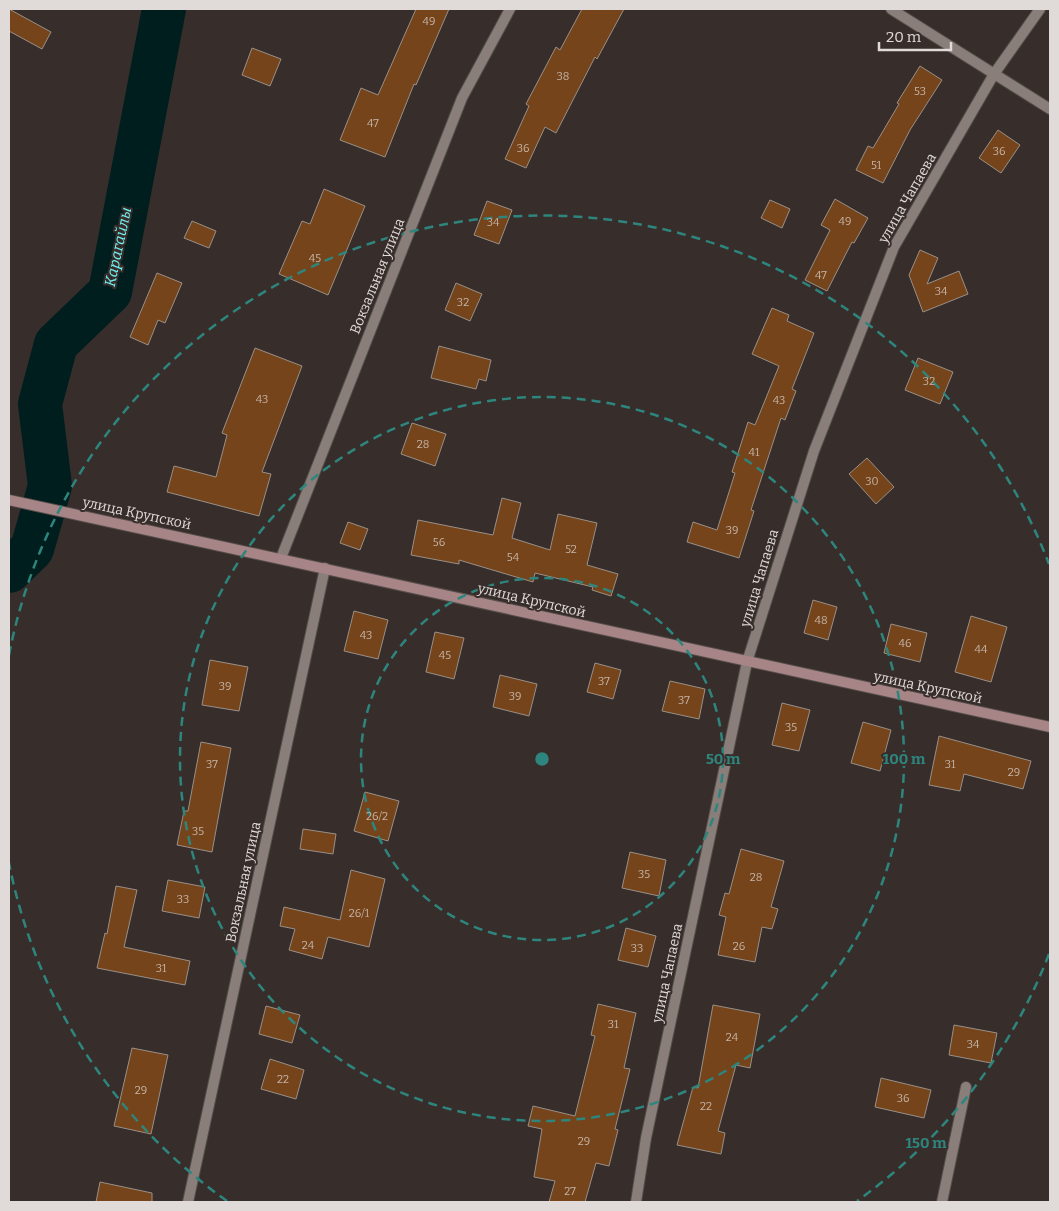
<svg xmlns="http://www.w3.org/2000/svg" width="1059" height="1211" font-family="Bitter,serif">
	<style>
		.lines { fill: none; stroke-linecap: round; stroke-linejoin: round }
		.river { stroke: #011e1f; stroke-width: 44 }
		.building { fill: #75441a; stroke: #999089 }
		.service-casing { stroke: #544d4a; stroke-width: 12 }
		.minor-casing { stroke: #544d4a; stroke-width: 12 }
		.secondary-casing { stroke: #544d4a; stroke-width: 12 }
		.service { stroke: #897e7a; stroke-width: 10 }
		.minor { stroke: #897e7a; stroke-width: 10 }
		.secondary { stroke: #a78486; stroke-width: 10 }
		.ring { fill: none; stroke: #2e857e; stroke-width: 2.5; stroke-dasharray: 9 6 }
		.labels { text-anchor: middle; stroke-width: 4; stroke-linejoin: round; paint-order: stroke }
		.number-label { font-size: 11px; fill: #c5b4a8 }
		.street-label { font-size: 14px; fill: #e0dad8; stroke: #372e2b }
		.water-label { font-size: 15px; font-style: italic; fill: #70f6f7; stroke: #372e2b }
		.centre { fill: #2e857e; stroke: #372e2b; stroke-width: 2.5 }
		.ring-label { font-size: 15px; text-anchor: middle; font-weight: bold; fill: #2e857e; stroke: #372e2b; stroke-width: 4; stroke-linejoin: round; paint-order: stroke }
	</style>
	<rect width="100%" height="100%" fill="#372e2b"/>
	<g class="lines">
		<path class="river" d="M9,571L32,549L50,486L40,404L56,344L110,292L164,9"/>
	</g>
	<path class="building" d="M9,9L51,32L42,49L9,31Z
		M416,9H449L416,85L414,84L385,157L340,140L361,88L378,95Z
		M582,9H624L597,59L595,57L556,133L545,127L526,168L505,159L529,106L526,104L556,47L560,50Z
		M252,48L281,59L270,86L242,75Z
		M920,66L942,80L910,130L883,183L856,170L868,146L873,148L899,104L897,103Z
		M998,130L1020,145L1001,173L979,158Z
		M324,189L365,206L328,295L279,274L302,221L310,224Z
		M835,199L868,218L854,243L852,242L827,291L805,280L830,230L821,225Z
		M770,200L790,209L782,228L761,218Z
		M487,201L512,210L499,244L474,235Z
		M192,221L216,231L209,248L184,238Z
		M920,250L938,258L927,284L959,271L968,294L923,312L909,275Z
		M157,273L182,283L165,323L158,320L148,345L130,337Z
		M456,283L482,294L470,321L445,310Z
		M772,308L789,315L787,321L814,333L792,389L796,391L785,420L781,418L751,510L754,511L739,558L687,542L693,522L717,530L735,473L732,472L748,422L755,425L779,366L752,354Z
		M439,346L491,360L486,381L479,379L476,389L431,378Z
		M255,348L302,366L262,472L271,474L259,516L167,492L174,466L216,477L227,435L222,433Z
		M918,358L953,372L940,404L905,390Z
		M412,423L446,434L435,466L401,454Z
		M867,458L894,487L876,504L849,474Z
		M502,498L521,503L512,538L550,550L558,514L597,523L587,565L618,574L611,596L592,590L593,587L535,573L533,582L459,560V564L411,555L418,520L493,535Z
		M348,522L368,529L360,550L340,543Z
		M813,600L837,607L828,640L804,633Z
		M354,611L388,620L378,659L344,651Z
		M971,616L1007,627L991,682L955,672Z
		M891,624L927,633L920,662L884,653Z
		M435,632L464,638L454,679L426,672Z
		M210,660L248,667L239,711L202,705Z
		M595,663L621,670L613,699L587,692Z
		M500,675L537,684L529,716L493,707Z
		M670,681L705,689L699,719L662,711Z
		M782,703L810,710L799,751L772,745Z
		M863,722L891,730L880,771L851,763Z
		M939,736L1031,761L1023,789L964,774L960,791L929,785Z
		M201,742L231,748L212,852L177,845L184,811H188Z
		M365,792L399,801L388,841L354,831Z
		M303,829L336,834L333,854L300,849Z
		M741,849L784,861L771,907L778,909L772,929L762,927L755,962L718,955L726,917L719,915L725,893L729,894Z
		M630,852L666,860L659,896L622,888Z
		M351,870L385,879L369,947L328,937L322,959L289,950L295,929L280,926L284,907L340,920Z
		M168,880L205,887L199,918L162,911Z
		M116,886L137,890L124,947L190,961L185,985L97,968L105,933L107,934Z
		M626,928L656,936L648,967L618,960Z
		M598,1004L636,1013L624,1068L630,1069L615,1129L618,1130L609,1166L596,1163L585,1202H549L555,1181L534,1177L542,1129L528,1126L533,1106L575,1116L595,1036L591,1035Z
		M713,1005L760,1014L750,1068L736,1065L718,1131L725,1133L721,1154L677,1145L693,1087L698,1088Z
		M266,1006L300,1015L292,1043L259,1034Z
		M954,1025L997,1033L991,1063L949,1055Z
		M132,1048L168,1055L151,1134L114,1126Z
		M270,1059L304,1070L296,1099L261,1089Z
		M881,1078L931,1090L924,1118L875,1107Z
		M100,1182L152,1193V1202H96Z"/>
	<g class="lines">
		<g class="service-casing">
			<path id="service" d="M942,1202L966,1087"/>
		</g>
		<g class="minor-casing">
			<path id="minor" d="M891,9L1050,109
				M281,558L462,98L510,9
				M188,1202L325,568
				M636,1202L646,1138L747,662L814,451L894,247L994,74L1040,9"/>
		</g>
		<g class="secondary-casing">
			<path id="secondary" d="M9,500L1050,727"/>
		</g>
		<use href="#service" class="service"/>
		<use href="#minor" class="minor"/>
		<use href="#secondary" class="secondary"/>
	</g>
	<g class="ring">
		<circle cx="542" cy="759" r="181"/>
		<circle cx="542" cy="759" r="362"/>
		<path d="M1049 954A543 543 0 0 1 857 1201M227 1201A543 543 0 0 1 9 863M9 655A543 543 0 0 1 1049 564"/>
	</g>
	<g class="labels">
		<g class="number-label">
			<text x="429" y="25">49</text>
			<text x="563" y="80">38</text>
			<text x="920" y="95">53</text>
			<text x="373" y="127">47</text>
			<text x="523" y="152">36</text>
			<text x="999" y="155">36</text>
			<text x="876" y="169">51</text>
			<text x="845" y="225">49</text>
			<text x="493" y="226">34</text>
			<text x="315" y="262">45</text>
			<text x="821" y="279">47</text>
			<text x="941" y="295">34</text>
			<text x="463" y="306">32</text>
			<text x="929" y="385">32</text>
			<text x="262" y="403">43</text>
			<text x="779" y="404">43</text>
			<text x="423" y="448">28</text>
			<text x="754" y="456">41</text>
			<text x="872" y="485">30</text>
			<text x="732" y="534">39</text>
			<text x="439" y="546">56</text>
			<text x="571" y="553">52</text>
			<text x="513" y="561">54</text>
			<text x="821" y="624">48</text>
			<text x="366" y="639">43</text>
			<text x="905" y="647">46</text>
			<text x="981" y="653">44</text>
			<text x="445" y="659">45</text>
			<text x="604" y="685">37</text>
			<text x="225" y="690">39</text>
			<text x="515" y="700">39</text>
			<text x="684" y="704">37</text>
			<text x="791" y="731">35</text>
			<text x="212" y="768">37</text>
			<text x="950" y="768">31</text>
			<text x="1014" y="776">29</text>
			<text x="377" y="820">26/2</text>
			<text x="198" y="835">35</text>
			<text x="644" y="878">35</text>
			<text x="756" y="881">28</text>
			<text x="183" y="903">33</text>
			<text x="359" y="917">26/1</text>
			<text x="308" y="949">24</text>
			<text x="739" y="950">26</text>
			<text x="637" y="952">33</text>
			<text x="161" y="972">31</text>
			<text x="613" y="1028">31</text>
			<text x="732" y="1041">24</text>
			<text x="973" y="1048">34</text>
			<text x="283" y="1083">22</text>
			<text x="141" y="1094">29</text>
			<text x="903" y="1102">36</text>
			<text x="706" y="1110">22</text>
			<text x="584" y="1145">29</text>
			<text x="570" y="1195">27</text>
		</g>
		<g class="street-label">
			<text transform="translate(907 198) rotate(-60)" y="5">улица Чапаева</text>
			<text transform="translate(377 276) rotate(-68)" y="5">Вокзальная улица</text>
			<text transform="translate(137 513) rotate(12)" y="5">улица Крупской</text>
			<text transform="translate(759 578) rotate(-73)" y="5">улица Чапаева</text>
			<text transform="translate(532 600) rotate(13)" y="5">улица Крупской</text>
			<text transform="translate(928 687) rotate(12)" y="5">улица Крупской</text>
			<text transform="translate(243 882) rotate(-78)" y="5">Вокзальная улица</text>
			<text transform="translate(667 973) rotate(-78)" y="5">улица Чапаева</text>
		</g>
		<g class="water-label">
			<text transform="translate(118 247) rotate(-78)" y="5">Карагайлы</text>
		</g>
	</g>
	<circle cx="542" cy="759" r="8" class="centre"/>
	<g class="ring-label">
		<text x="723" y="764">50 m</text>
		<text x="904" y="764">100 m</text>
		<text x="926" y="1148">150 m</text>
	</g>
	<rect width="1059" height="1211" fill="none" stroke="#e0dad8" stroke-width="20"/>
	<path d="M879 42v8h72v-8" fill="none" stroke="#e0dad8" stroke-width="2.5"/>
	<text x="886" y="42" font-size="15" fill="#e0dad8" stroke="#372e2b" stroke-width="4" paint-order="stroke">20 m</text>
</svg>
